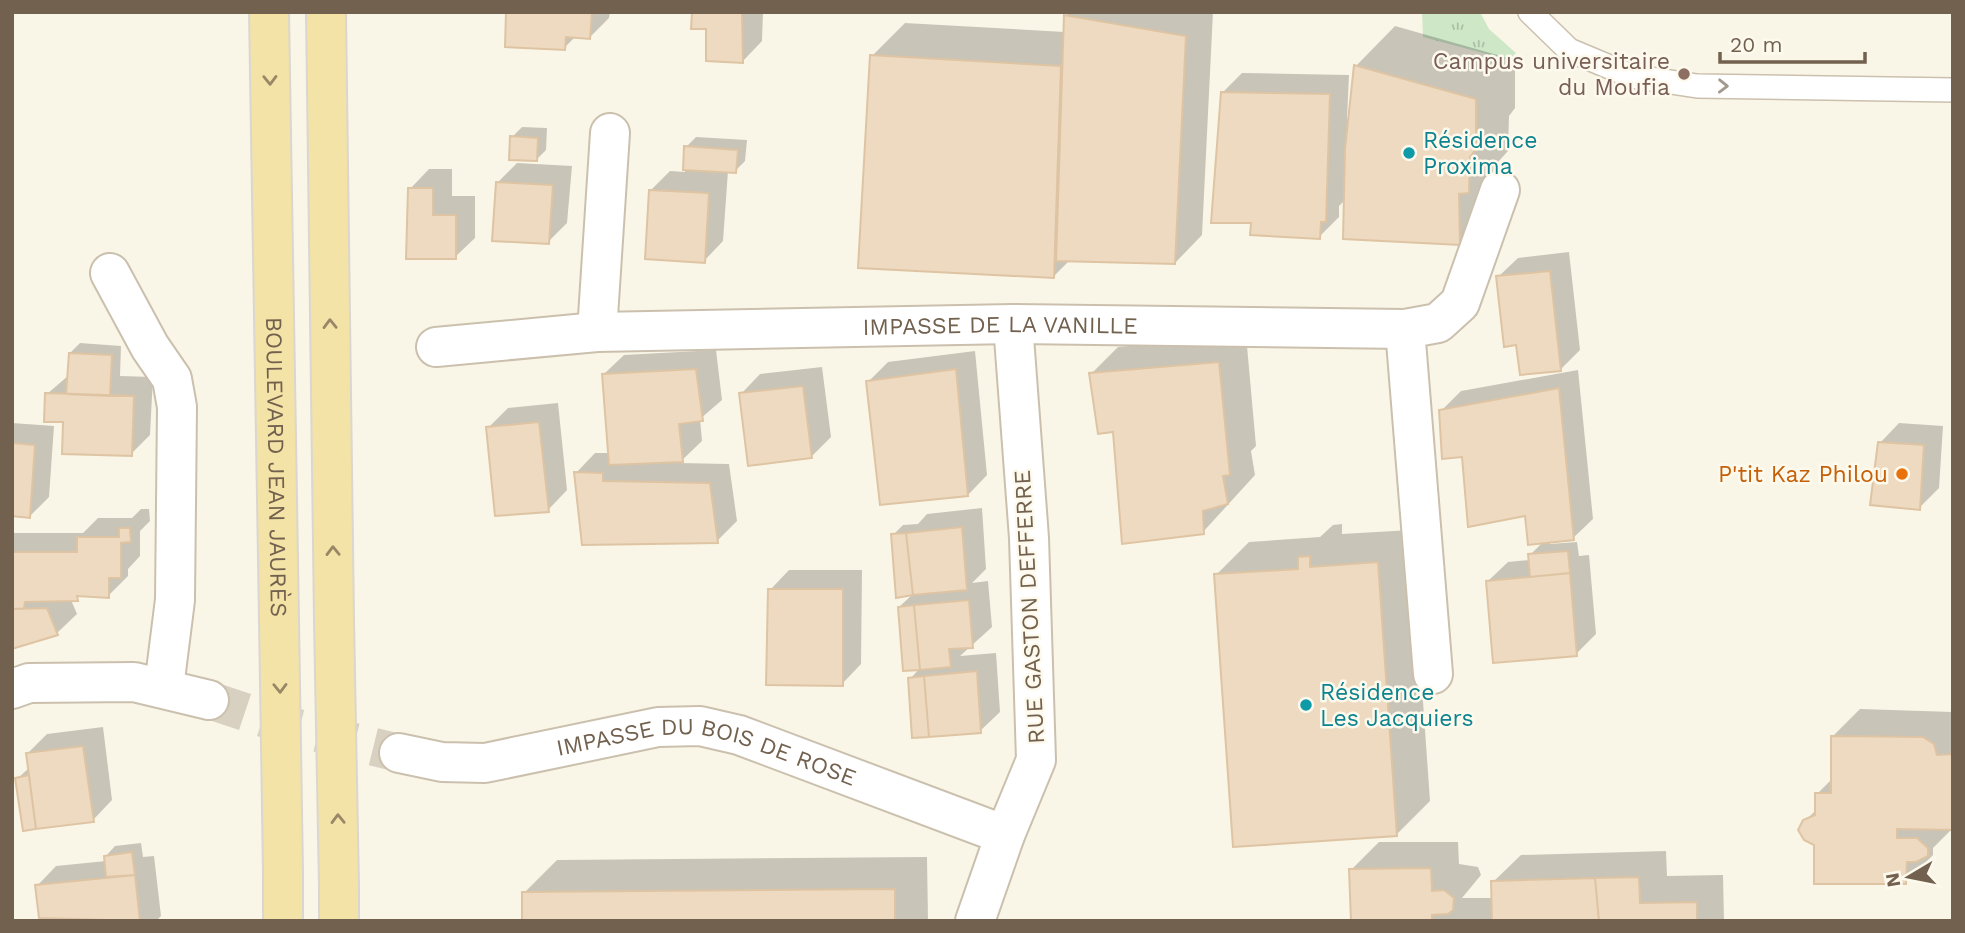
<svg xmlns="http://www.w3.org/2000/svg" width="1965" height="933" font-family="'Work Sans',sans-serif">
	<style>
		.grass { fill: url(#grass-tufts) }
		.shadow { fill: #0003 }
		.building { fill: #eddac1; stroke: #dec4a3; stroke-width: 2 }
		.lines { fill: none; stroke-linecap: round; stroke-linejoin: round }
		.minor-tunnel { stroke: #d8d1c1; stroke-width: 38; stroke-dasharray: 38 19; stroke-linecap: butt }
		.service-casing { stroke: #cbc0ae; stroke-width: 26 }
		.minor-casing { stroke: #cbc0ae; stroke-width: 42 }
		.primary-casing { stroke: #dad6d1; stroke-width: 42 }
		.service { stroke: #fff; stroke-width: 23 }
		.minor { stroke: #fff; stroke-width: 38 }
		.primary { stroke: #f3e3a6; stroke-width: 38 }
		.primary-bridge-casing { stroke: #dad6d1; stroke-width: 42; stroke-linecap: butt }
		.primary-bridge { stroke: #f3e3a6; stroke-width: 38 }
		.oneway { stroke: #998868 }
		.oneway2 { stroke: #a3988c }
		.education-dot { fill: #8d6e63; stroke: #fdfaed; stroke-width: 2.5 }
		.culture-dot { fill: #0f9aa8; stroke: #fdfaed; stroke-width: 2.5 }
		.food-dot { fill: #e8710a; stroke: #fdfaed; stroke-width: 2.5 }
		.labels { text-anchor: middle; stroke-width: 5; stroke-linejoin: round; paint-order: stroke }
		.education-label { font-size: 23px; fill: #785e54; stroke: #fdfaed; text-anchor: end }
		.culture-label { font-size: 23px; fill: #0d838f; stroke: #fdfaed; text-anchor: start }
		.street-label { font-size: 23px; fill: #72614e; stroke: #fdfaed }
		.food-label { font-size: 23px; fill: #c56008; stroke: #fdfaed; text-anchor: end }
	</style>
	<defs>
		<pattern id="grass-tufts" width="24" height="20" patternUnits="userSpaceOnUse" patternTransform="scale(1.75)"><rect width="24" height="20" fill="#cee7c7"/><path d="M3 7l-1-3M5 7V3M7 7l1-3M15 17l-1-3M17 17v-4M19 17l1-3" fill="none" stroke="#acbfa4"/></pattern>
	</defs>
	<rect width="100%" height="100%" fill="#faf6e7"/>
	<path class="grass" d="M1422,12H1480L1489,29L1516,53L1509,60L1423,37Z"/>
	<path class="shadow" d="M508,12H610L609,18L590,37L576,36L564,48Z
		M694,12H763L762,41L743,61Z
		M1069,12H1213L1202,235L1175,263L1070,260L1054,276L872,56L905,23L1065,32L1066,16Z
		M1395,26L1515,60V108L1509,116L1508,151L1498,162V203L1459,243L1346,199L1339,206V217L1319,237L1253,221L1222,93L1242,73L1349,75L1347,119H1350L1356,66Z
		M522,127L547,128L546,150L536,160L512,137Z
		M696,137L747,140L745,161L735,171H728L723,241L704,261L650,191L670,171L685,172L686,147Z
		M517,163L572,166L567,223L548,242L498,182Z
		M429,169H452V196H475V238L455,257L410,189Z
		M1569,252L1580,350L1560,370L1518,344L1498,277L1518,258Z
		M1246,335L1256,446L1251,451L1255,475L1203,532L1115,430L1091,374L1118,347Z
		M80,343L121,346L120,376L153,377L150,435L131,454L65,420L47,394L69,375L70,353Z
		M716,350L722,400L700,419L702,441L679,463L729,464L737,521L717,541L576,473L595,453H610L604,374L624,355Z
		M975,351L987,475L968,495L868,382L888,362Z
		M822,367L831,437L811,457L741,394L760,374Z
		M1578,370L1593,519L1573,538L1550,541V544L1577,542L1579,556L1589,555L1596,634L1576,654L1488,581L1508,562L1530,560V555L1543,542L1527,514L1464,455L1441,411L1461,391Z
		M558,403L567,490L548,510L488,428L508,408Z
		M12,423L54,426L49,497L30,516L12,514Z
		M1899,423L1943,426L1939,488L1919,508L1880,443Z
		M982,508L986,569L972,583L988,581L992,627L960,656L996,653L1000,712L980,731L910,679L920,668L899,607L913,594L893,535L903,525L918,524L927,514Z
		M141,509H149L150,521L140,531V556L128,569V576L108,596L82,595L71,600L77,614L57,633L12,647V533H83L98,518H132Z
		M1342,524V534L1411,530L1430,801L1397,834L1216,575L1249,542L1320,537L1333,525Z
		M789,570H862L861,664L842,684L770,590Z
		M1860,709L1953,712V828L1933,848V855L1906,882L1816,844L1805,821L1816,810L1817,794L1833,778L1832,737Z
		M103,727L112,800L93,820L17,779L29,768L27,754L47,734Z
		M1379,842H1458L1459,864L1478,867L1481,875L1462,898H1494L1493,882L1521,855L1666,851L1667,876L1723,875L1724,921H1353L1351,870Z
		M141,843L143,857L154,856L161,916L156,921H41L37,886L56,866L106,861V856L115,846Z
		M927,857L928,921H524V893L557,860Z"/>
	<path class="building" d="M506,12H592L590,39L566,37L565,50L505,47Z
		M692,12H742L743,63L706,61V29H691Z
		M1064,15L1186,36L1175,264L1056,261Z
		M870,55L1061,66L1054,278L858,268Z
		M1354,65L1476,99V149L1470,157L1469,193L1459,194L1460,245L1343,239L1345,149Z
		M1221,92L1330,94L1326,222H1321L1320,239L1250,235L1251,223H1211Z
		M510,136L538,138L537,161L509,160Z
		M684,146L738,150L736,173L683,170Z
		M496,182L553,185L549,244L492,241Z
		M408,188H433V215H456V259H406Z
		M649,190L709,193L705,263L645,259Z
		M1550,271L1561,371L1520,375L1516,345L1504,347L1496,276Z
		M69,353L112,355L110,396L66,394Z
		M1219,362L1230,475L1223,476L1228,504L1203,511L1204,534L1122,544L1113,432L1098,434L1089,373Z
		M696,369L703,421L679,424L683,462L609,465L602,374Z
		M956,369L968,496L880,505L866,381Z
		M803,386L812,458L748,466L739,393Z
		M1559,388L1574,540L1528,545L1525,516L1468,527L1462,457L1442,459L1439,410Z
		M45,393L134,396L132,456L62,454L63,422H44Z
		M539,422L549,512L495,516L486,427Z
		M1878,442L1924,445L1920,510L1870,505Z
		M12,443L35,445L30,518L12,516Z
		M574,472L603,473V481L710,483L718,543L582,545Z
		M962,527L967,590L913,595L906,533Z
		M119,528H130L131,542L121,543V578H109V598L77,596L78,601L25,602L24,609H12V552H77V537H119Z
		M906,533L913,595L896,598L891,534Z
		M1568,551L1570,573L1530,577L1528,554Z
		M1310,556V567L1378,562L1397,836L1233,847L1214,574L1298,569V557Z
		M1570,573L1577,656L1493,663L1486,581Z
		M768,589H843V686L766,685Z
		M969,600L973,648L949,649L951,667L920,670L914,605Z
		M914,605L920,670L903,671L898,607Z
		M47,608L58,635L12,649V609Z
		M977,671L981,733L929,737L924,676Z
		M924,676L929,737L912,738L908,678Z
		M1831,736L1923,737L1934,744L1937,755L1953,754V830L1897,829V838H1917L1928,848V856L1916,862H1907L1906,884H1814V845L1804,840L1798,830L1803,820L1815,815V793H1831Z
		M83,746L94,822L36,829L26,753Z
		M29,775L36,829L23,831L15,778Z
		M132,852L135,875L106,877L104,856Z
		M1431,868L1432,891L1444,890L1454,898L1453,910L1448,914L1432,915V921H1351L1349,869Z
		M135,875L140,921L39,918L35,885Z
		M1639,877L1640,903L1697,902V921H1599L1595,878Z
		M1595,878L1599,921H1492L1491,881Z
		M895,889V921H522V892Z"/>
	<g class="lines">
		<path class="minor-tunnel" d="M209,700L281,724L399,753"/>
		<g class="service-casing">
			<path id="service" d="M1530,12L1569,50L1631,76L1697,86L1953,90"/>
		</g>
		<g class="minor-casing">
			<g id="minor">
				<path d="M110,273L150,347L172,379L177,407L175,600L164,687"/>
				<path d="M597,332L610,133"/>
				<path id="s1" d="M436,347L597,332L1013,324L1405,329"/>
				<path d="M1433,674L1405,329L1438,323L1460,303L1500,190"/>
				<path d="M12,689L29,683L134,682L209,700"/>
				<path id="s2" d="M399,753L442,762L485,763L658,727L700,726L739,735L1005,835"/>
				<path d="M975,921L1005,835L1036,760L1029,538L1013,324"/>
			</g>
		</g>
		<g class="primary-casing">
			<g id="primary">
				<path id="s3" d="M269,12L279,620"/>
				<path d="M326,12L334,620"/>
				<path d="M283,873V921"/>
				<path d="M339,921V887"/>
			</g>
		</g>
		<use href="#service" class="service"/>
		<use href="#minor" class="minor"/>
		<use href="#primary" class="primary"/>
		<g class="primary-bridge-casing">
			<path id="primary-bridge" d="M279,620L283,873
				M334,620L339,887"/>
		</g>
		<use href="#primary-bridge" class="primary-bridge"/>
	</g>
	<defs><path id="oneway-chevron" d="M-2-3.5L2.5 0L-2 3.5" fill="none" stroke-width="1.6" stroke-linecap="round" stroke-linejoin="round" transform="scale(1.75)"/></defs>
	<g class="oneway">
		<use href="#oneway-chevron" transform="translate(270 80) rotate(89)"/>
		<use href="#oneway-chevron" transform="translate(330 324) rotate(-91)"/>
		<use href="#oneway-chevron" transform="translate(333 551) rotate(-91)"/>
		<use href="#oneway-chevron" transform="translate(280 688) rotate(89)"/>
		<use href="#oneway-chevron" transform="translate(338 819) rotate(-91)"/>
	</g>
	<use class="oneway2" href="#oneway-chevron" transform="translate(1723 86) rotate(1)"/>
	<circle class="education-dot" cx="1684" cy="74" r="7"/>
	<g class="culture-dot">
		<circle cx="1409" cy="153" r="7"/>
		<circle cx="1306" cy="705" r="7"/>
	</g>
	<circle class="food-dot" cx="1902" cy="474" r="7"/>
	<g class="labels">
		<g class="education-label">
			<text x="1670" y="69">Campus universitaire<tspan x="1670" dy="26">du Moufia</tspan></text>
		</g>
		<g class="culture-label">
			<text x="1423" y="148">Résidence<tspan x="1423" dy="26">Proxima</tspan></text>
			<text x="1320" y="700">Résidence<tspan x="1320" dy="26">Les Jacquiers</tspan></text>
		</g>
		<g class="street-label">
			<text dy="8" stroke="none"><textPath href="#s1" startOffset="565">IMPASSE DE LA VANILLE</textPath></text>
			<text dy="8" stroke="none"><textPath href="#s3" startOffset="455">BOULEVARD JEAN JAURÈS</textPath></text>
			<text transform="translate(1029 607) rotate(-93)" y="8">RUE GASTON DEFFERRE</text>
			<text dy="8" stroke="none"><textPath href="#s2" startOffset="315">IMPASSE DU BOIS DE ROSE</textPath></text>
		</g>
		<g class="food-label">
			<text x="1888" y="482">P'tit Kaz Philou</text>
		</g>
	</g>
	<rect width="1965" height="933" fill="none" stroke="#72614e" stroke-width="28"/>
	<g transform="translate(1909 877) rotate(260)" stroke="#fdfaed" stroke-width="5" paint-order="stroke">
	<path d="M0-5L12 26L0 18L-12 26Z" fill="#72614e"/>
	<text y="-10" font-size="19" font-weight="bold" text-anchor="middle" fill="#72614e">N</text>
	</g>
	<path d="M1720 52v10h145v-10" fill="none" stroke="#72614e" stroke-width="3.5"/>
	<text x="1730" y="52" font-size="21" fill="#72614e" stroke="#fdfaed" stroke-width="5" paint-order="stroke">20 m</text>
</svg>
